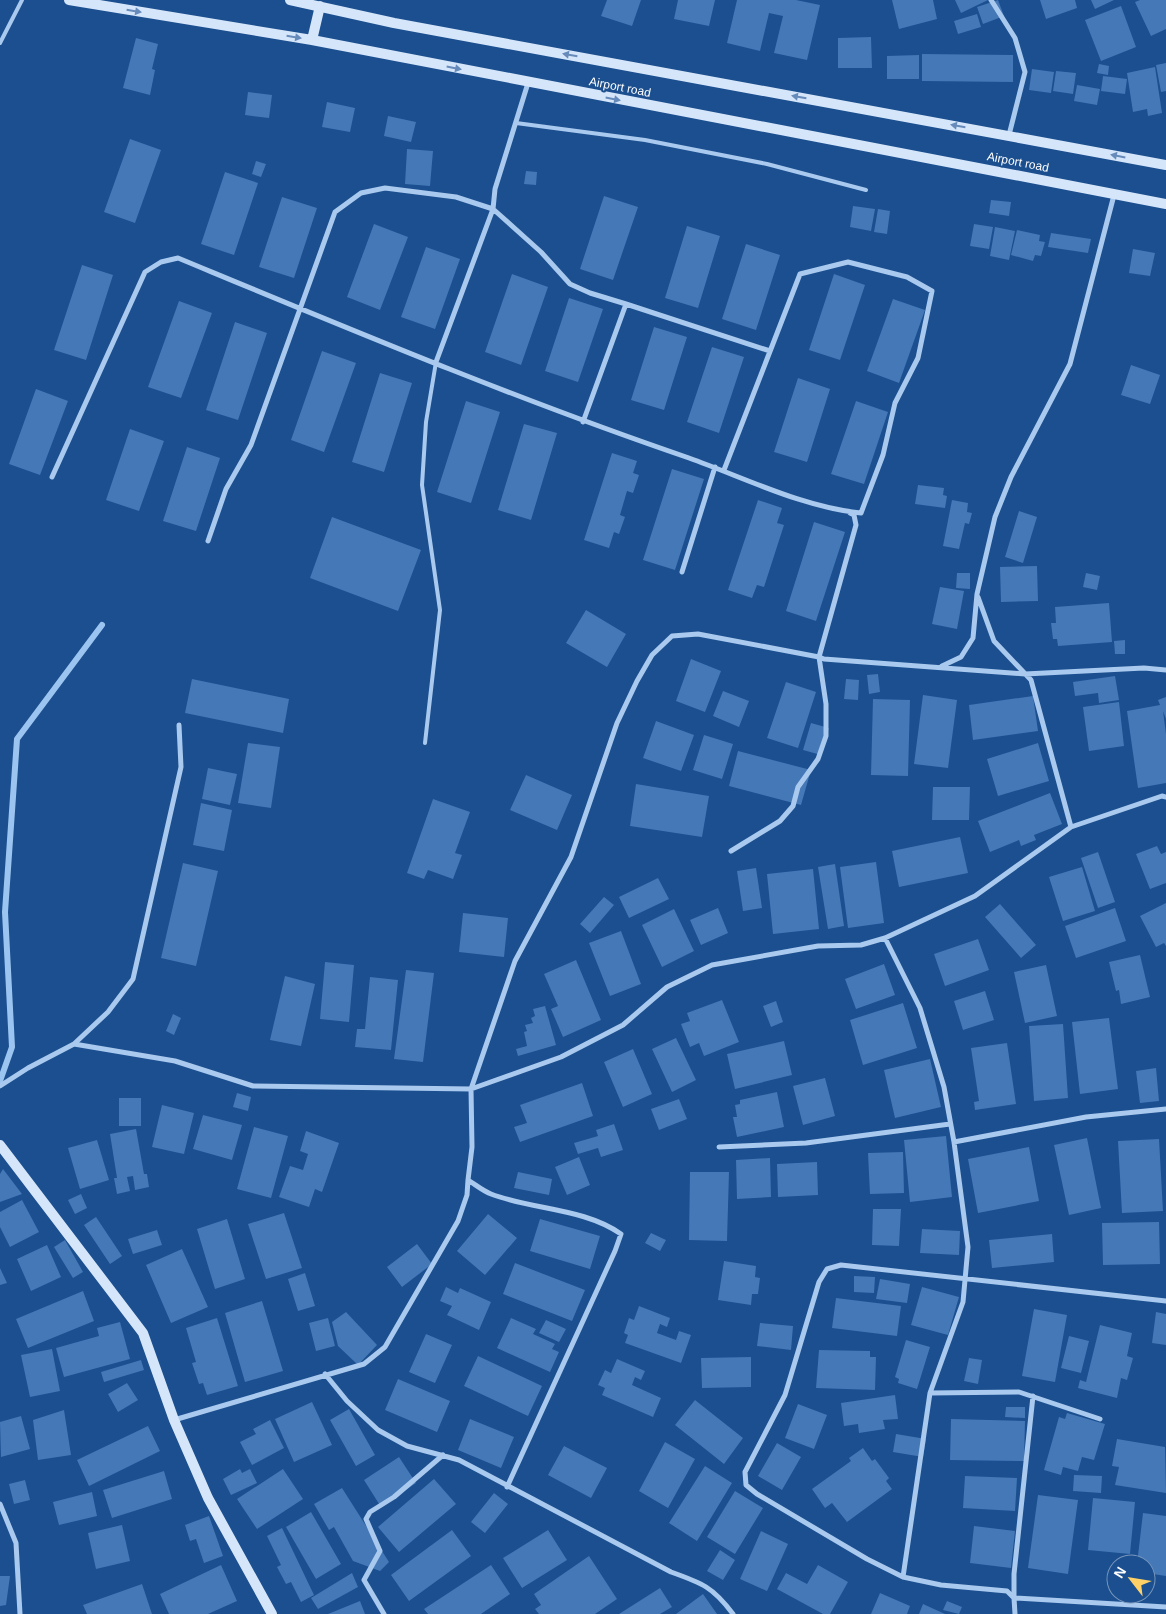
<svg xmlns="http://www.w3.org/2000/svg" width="1166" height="1614" font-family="Helvetica,sans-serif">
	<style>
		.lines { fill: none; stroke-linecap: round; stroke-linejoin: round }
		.stream { stroke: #9cc4f0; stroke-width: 6 }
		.building { fill: #4478b7 }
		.lane { stroke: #a9c9ee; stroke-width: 4 }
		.street { stroke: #a9c9ee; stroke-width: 5 }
		.secondary { stroke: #d6e6fa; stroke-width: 10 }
		.oneway { fill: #668bba }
		.labels { text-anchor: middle; stroke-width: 4; stroke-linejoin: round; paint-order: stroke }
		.street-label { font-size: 12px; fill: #fff; stroke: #1b4f8f }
	</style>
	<rect width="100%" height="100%" fill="#1b4f8f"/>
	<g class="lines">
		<path class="stream" d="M0,1081L12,1047L5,912L17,739L102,625"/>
	</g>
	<path class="building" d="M607,0H641L632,26L601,16Z
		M678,0H715L709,26L674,19Z
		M737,0H796L820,5L807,60L774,53L783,16L769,13L760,51L727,43Z
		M892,0H933L937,19L899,29Z
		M955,0H988L961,13Z
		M998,0L1004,16L983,24L977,7Z
		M1040,0H1075L1077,8L1046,19Z
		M1091,0H1114L1095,9Z
		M1140,0H1166V29L1151,36L1135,2Z
		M1121,6L1136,47L1101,61L1085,20Z
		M977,14L981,27L958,34L954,21Z
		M871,37L872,68H838V38Z
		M136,38L158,44L152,69L155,70L150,95L123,88Z
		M922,54L1013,55V82L922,81Z
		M919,55V79H887V56Z
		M1166,63V91L1161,92L1156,65Z
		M1099,64L1109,66L1108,75L1097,73Z
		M1155,67L1162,113L1148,116L1147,109L1133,112L1127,73Z
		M1032,69L1054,72L1051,93L1029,90Z
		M1056,71L1076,73L1073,94L1053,91Z
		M1103,76L1127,79L1125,94L1101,91Z
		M1077,85L1100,89L1097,105L1074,101Z
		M248,92L272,95L269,118L245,115Z
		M327,102L355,108L350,132L322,127Z
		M388,116L416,122L411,142L384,136Z
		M130,139L161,150L135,223L104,212Z
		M407,149L433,151L430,186L405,184Z
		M256,161L266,164L261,177L252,174Z
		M526,171L537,172L536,185L524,184Z
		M225,172L258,183L234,255L201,244Z
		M604,196L638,207L613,280L580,269Z
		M282,197L317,208L294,278L259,267Z
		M991,200L1011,202L1009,216L989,213Z
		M853,206L875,209L871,231L850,227Z
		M878,209L890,211L887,234L874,232Z
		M374,224L408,237L380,310L347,297Z
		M974,224L993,227L989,249L970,246Z
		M687,226L720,236L698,308L665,298Z
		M995,227L1015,231L1009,260L990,256Z
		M1017,230L1040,235L1039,241L1045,242L1041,256L1035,255L1033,261L1011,255Z
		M1051,233L1091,239L1088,253L1048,247Z
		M746,244L780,255L756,330L722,319Z
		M426,247L460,259L435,329L401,317Z
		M1133,249L1155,253L1150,276L1129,273Z
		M82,265L113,275L86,360L54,350Z
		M512,274L548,287L521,365L485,352Z
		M834,274L865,285L840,360L809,350Z
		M569,298L603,309L578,382L545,371Z
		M893,299L925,310L899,383L867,371Z
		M179,301L212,313L181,398L148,387Z
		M235,322L267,333L238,420L206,410Z
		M654,327L687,337L664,410L631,400Z
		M712,347L744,357L719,433L687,422Z
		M322,351L356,363L324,452L291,440Z
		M1131,365L1160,375L1150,404L1121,395Z
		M380,373L412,383L384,472L352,462Z
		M798,378L830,389L807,462L774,452Z
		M36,389L68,401L40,475L9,464Z
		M466,401L500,412L471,503L437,492Z
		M856,401L888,412L864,484L831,474Z
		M524,424L557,433L531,520L498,510Z
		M130,429L164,441L139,511L106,500Z
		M187,447L220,458L196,531L163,521Z
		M612,453L637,461L633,473L639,475L633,493L627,491L620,515L625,517L619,534L614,532L609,548L584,540Z
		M672,469L704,479L675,570L643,560Z
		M918,485L944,488L943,495L947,496L945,508L915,504Z
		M758,500L782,508L777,523L784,525L764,587L757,585L752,598L728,590Z
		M952,500L968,503L967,512L972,513L969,524L965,523L959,549L943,546Z
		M1019,511L1037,517L1023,563L1005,557Z
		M332,517L421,550L398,611L310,578Z
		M814,522L845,532L816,621L786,611Z
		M1037,566L1038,601L1001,602L1000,567Z
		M957,573H970V589L956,588Z
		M1086,573L1100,576L1097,590L1083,587Z
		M940,587L964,591L957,629L932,624Z
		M1109,603L1112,642L1058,646L1057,639H1053L1051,623H1056L1055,607Z
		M586,610L626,634L607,667L566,643Z
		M1125,640V654H1115L1114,641Z
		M691,659L721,671L705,712L676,701Z
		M878,674L880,692L869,694L867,675Z
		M1115,676L1119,700L1099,703L1098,693L1075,696L1073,682Z
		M192,679L289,699L283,733L185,713Z
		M846,679L859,680L858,700L844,699Z
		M786,682L816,692L798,748L767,738Z
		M723,691L749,701L739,727L713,716Z
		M923,695L957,700L948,768L914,764Z
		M1033,696L1038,731L973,740L969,705Z
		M1166,697V719L1163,711L1166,734V783L1138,788L1127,711L1160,705L1158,700Z
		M873,699L910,700L908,776L871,775Z
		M1119,702L1124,746L1089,751L1083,707Z
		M656,721L694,735L681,771L643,758Z
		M811,723L829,728L821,755L803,750Z
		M704,735L733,744L722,779L693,770Z
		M248,743L280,747L271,808L238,803Z
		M1038,743L1049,781L998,796L987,759Z
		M738,751L811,770L801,805L729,786Z
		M208,768L237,774L230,805L202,799Z
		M526,775L572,795L557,830L510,810Z
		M636,784L709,796L702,837L630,826Z
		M933,787H970L969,820H932Z
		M1050,793L1062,824L1034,835L1036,840L1021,846L1019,840L990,852L978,821Z
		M433,799L470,812L455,853L462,855L453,879L428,870L424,879L407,873Z
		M201,803L232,810L224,851L193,845Z
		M960,837L968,873L899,887L892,851Z
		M1157,846L1161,854L1166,852V883L1150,889L1136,854Z
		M1098,852L1115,902L1098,908L1081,858Z
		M876,862L884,923L848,928L840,867Z
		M183,863L218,871L196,966L161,958Z
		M835,864L844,926L828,929L818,867Z
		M1082,867L1095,911L1063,921L1049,877Z
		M756,868L762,908L743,911L737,871Z
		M813,869L819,929L773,934L767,874Z
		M658,878L669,899L629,918L619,897Z
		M604,897L614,905L590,933L580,924Z
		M1166,903V946L1164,943L1156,947L1140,916Z
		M1000,904L1036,945L1021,958L985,917Z
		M718,908L728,933L701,945L690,920Z
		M1115,908L1126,941L1076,958L1065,926Z
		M674,909L694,951L662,967L642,925Z
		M463,913L508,918L504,957L459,952Z
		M621,931L641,984L610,996L589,943Z
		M978,939L989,970L945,986L934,954Z
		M1140,955L1150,997L1121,1004L1119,990L1116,991L1109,962Z
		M576,960L601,1020L563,1037L551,1009L558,1006L544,974Z
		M325,962L354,965L349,1022L320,1019Z
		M884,964L895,995L856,1009L845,979Z
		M1046,965L1057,1016L1025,1023L1014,972Z
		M406,970L434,973L423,1062L394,1059Z
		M285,976L315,984L301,1046L270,1040Z
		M370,977L398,980L391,1050L355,1047L357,1029H365Z
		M985,991L994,1020L963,1030L954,1001Z
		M722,1000L739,1042L704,1056L699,1043L690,1047L681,1024L690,1021L687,1013Z
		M776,1001L783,1022L771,1027L763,1006Z
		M903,1003L917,1048L863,1065L850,1020Z
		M545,1006L556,1045L518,1056L516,1049L527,1046L524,1032L527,1031L525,1025L533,1023L531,1018L535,1016L533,1009Z
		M173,1014L181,1018L174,1035L166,1031Z
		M1109,1018L1118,1089L1080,1094L1072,1022Z
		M1063,1024L1068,1098L1034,1101L1029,1026Z
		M676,1038L696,1080L672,1092L652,1049Z
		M784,1041L792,1075L735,1089L727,1054Z
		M1007,1043L1016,1104L975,1110L974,1102L979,1101L971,1048Z
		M633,1049L652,1094L623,1107L604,1062Z
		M930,1059L941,1107L895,1118L884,1070Z
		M1156,1068L1159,1101L1140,1103L1136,1071Z
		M825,1078L835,1116L803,1125L793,1086Z
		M582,1083L593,1116L520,1142L514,1127L527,1123L520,1105Z
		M777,1092L784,1127L737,1137L733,1117H737L735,1105L740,1104V1100Z
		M237,1093L251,1097L248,1111L233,1107Z
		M119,1098H141V1126H119Z
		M679,1099L687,1119L659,1130L651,1109Z
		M162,1105L194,1113L184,1154L152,1147Z
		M203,1115L242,1125L232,1160L193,1149Z
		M614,1124L623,1150L601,1157L598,1148L578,1154L574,1143L598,1136L596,1130Z
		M254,1127L288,1136L271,1198L237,1189Z
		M136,1129L144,1174H147L149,1187L135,1190L133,1176L127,1177L130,1191L117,1194L114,1178H117L110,1134Z
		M306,1131L339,1143L322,1192L315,1189L309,1207L279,1197L290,1166L303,1170L308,1154L300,1151Z
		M946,1136L952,1197L910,1202L904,1140Z
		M1087,1138L1101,1208L1069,1215L1054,1145Z
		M1159,1139L1163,1211L1122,1213L1118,1141Z
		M97,1140L109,1180L80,1189L68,1148Z
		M1029,1147L1039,1201L978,1213L968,1159Z
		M903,1152L904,1193L870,1194L868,1153Z
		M579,1157L590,1185L567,1195L555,1167Z
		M770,1158L771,1197L737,1199L736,1160Z
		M817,1162L818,1195L778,1197L777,1164Z
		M3,1169L22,1194L0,1202V1174Z
		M518,1172L552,1179L549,1195L514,1188Z
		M690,1172H729L727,1241L689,1240Z
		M81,1194L87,1208L75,1214L68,1200Z
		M22,1200L39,1232L10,1247L0,1227V1212Z
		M873,1209H901L899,1246L872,1245Z
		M284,1213L302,1268L266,1279L248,1224Z
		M488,1214L517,1238L485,1275L457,1251Z
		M96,1217L122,1256L110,1264L84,1225Z
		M227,1219L245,1279L215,1289L197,1229Z
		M540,1219L600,1236L590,1269L530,1251Z
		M1159,1222L1160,1264L1103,1265L1102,1223Z
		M922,1229L960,1231L959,1255L920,1253Z
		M157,1230L162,1245L133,1254L128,1239Z
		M651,1233L666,1240L660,1251L645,1243Z
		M1052,1234L1054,1262L992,1268L989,1240Z
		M65,1240L83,1272L73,1278L54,1247Z
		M417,1244L432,1264L402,1287L387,1267Z
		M47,1245L61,1277L31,1291L17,1259Z
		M182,1249L208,1307L171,1323L146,1265Z
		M724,1261L756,1266L755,1277L760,1278L758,1294H752L751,1305L718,1300Z
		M515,1263L585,1290L572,1321L503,1294Z
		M0,1268L7,1283L0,1285Z
		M305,1273L315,1306L298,1311L288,1279Z
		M854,1276L875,1277L874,1293L854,1292Z
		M880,1279L910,1284L907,1303L876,1299Z
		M446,1287L458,1293L460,1288L491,1302L479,1330L447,1315L452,1306L440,1301Z
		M922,1287L959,1297L948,1335L911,1325Z
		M83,1291L94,1321L28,1348L16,1319Z
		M836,1298L901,1306L897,1336L832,1328Z
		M262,1301L283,1371L245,1382L225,1313Z
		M639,1306L670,1318L667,1327L660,1324L657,1333L676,1340L679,1331L691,1335L681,1363L625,1343L628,1335L624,1333L629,1318L634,1320Z
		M1034,1309L1067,1315L1055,1382L1022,1376Z
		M346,1312L377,1345L358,1365L338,1346L332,1322Z
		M1156,1312L1166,1314V1345L1152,1343Z
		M217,1318L238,1386L207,1395L203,1383L199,1384L192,1363L196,1362L186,1328Z
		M328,1318L335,1346L316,1351L309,1323Z
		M511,1318L536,1329L533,1334L555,1344L552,1349L559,1352L550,1372L497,1348Z
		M546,1320L566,1329L559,1342L539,1333Z
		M120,1322L130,1359L64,1377L56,1348L99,1336L97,1328Z
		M760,1323L793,1326L791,1350L757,1346Z
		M1100,1325L1132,1333L1127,1356L1133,1358L1127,1380L1121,1378L1117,1398L1078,1388L1080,1380L1086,1382Z
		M426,1334L452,1345L435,1383L409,1372Z
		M1069,1336L1089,1341L1081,1373L1061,1368Z
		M906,1340L930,1347L917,1389L898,1383L899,1379L895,1377Z
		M52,1349L60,1391L30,1397L21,1355Z
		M819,1350L870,1351V1357H876L875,1390L816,1388Z
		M478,1356L542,1386L528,1416L464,1386Z
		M751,1357V1387L702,1388L701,1358Z
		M969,1358L982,1360L978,1384L964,1381Z
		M617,1359L645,1371L641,1380L635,1377L632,1385L661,1398L653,1417L602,1395L605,1388L598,1385L605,1370L611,1373Z
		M141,1360L144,1370L104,1382L101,1372Z
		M398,1379L450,1401L437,1432L385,1410Z
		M127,1383L138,1400L118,1412L108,1394Z
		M895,1395L898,1419L883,1420L885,1429L859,1433L858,1424L844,1426L841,1403Z
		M695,1400L743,1438L724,1464L675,1425Z
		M312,1402L332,1445L294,1462L275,1419Z
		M798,1404L827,1415L814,1449L785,1438Z
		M1006,1407H1025V1418L1005,1417Z
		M349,1409L375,1455L356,1466L330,1420Z
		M64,1410L71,1455L38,1460L33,1420Z
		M1067,1413L1105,1424L1094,1460L1082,1457L1078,1471L1063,1467L1061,1475L1044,1470L1059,1417L1065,1419Z
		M21,1416L30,1449L1,1457L0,1422Z
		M470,1419L514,1437L501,1468L458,1450Z
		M951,1419L1025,1421L1024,1461L950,1460Z
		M270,1420L284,1448L252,1465L240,1442L256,1434L253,1429Z
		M148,1426L160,1451L89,1486L77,1460Z
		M896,1434L926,1439L923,1457L893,1452Z
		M1117,1439L1165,1447L1166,1493L1115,1485L1119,1467L1112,1466Z
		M665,1442L695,1459L668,1508L639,1491Z
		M777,1443L801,1457L782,1490L758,1476Z
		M564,1446L607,1468L591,1498L548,1475Z
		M863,1448L872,1461L875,1459L889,1478L886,1481L892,1489L847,1522L832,1503L825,1508L812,1489L851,1461L849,1458Z
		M399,1457L416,1483L381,1507L364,1480Z
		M705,1466L732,1483L697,1541L669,1523Z
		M240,1469L242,1473L250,1469L257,1483L231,1495L223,1479Z
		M283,1469L303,1499L257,1529L237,1499Z
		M164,1471L172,1499L112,1518L103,1490Z
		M1074,1475L1102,1476L1101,1493L1073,1491Z
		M965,1476L1017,1478L1015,1511L963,1508Z
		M434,1479L456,1504L399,1552L378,1527Z
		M25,1480L30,1500L14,1504L9,1484Z
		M342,1488L389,1562L380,1571L353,1561L334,1527L329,1530L314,1504Z
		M735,1491L763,1508L735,1554L707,1537Z
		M92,1492L97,1516L59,1525L53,1502Z
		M494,1493L508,1504L485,1533L471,1522Z
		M1038,1495L1078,1500L1068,1574L1028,1568Z
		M1093,1498L1135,1502L1130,1554L1088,1550Z
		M311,1512L341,1564L316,1579L286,1527Z
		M1143,1513L1166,1516V1576L1146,1573V1564H1137Z
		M209,1516L223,1556L204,1563L196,1539L190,1541L185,1525Z
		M122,1525L130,1561L96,1569L88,1533Z
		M974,1526L1015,1531L1011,1568L970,1563Z
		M282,1528L314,1595L301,1602L291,1582L286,1584L277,1567L281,1565L267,1536Z
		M452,1530L471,1556L409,1601L391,1575Z
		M548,1530L567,1560L522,1588L503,1558Z
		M761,1531L788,1544L767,1591L740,1579Z
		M720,1550L735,1560L723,1580L707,1571Z
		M589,1556L617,1599L595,1614H539L535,1609L541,1605L534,1594Z
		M221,1565L237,1601L208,1614H169L160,1594Z
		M491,1565L510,1594L481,1614H428L424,1609Z
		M818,1565L848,1582L830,1614H823L777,1589L786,1573L807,1584Z
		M352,1573L358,1587L318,1609L311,1598Z
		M0,1576H10L6,1605L0,1606Z
		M142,1584L152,1614H87L83,1605Z
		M660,1588L672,1607L660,1614H619Z
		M880,1593L910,1606L907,1614H871Z
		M703,1594L717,1614H676Z
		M360,1601L365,1614H328Z
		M947,1601L962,1607L959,1614L943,1610Z
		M923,1604L945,1614H919Z"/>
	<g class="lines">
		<path class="lane" d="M0,43L22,0
			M516,123L645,140L767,164L866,190
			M425,743L440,610L422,485L426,422L436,362"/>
		<path class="street" d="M991,0L1015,38L1025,72L1009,135
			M626,304L770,351
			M436,362L493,209L495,189L528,83
			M52,477L145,272L161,262L178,258C347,328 516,399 689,458C745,478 802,507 861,513L883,455L895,403L918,358L932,291L907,277L848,262L800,274L724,470
			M208,541L226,489L251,445L335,212L361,193L385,188L456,197L493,209L541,252L570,284L590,293L626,304L583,422
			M682,572L715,467
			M978,597L994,641L1031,680L1071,827
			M942,666L961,657L973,638L977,594L995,517L1011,477L1070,364L1114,195
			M731,851L780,821L793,806L798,787L818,759L826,736V704L819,657L856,525L854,515L850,513
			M885,938L920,1008L944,1087L954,1142L968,1247L963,1302L930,1393L903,1577
			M74,1044L175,1061L253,1086L471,1089L561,1057L623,1025L667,987L712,965L818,946L861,945L885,938L975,896L1071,827L1162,796L1166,797
			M0,1086L28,1068L74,1044L108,1012L133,979L181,767L179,725
			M954,1142L1086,1117L1166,1109
			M719,1147L806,1143L950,1124
			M325,1374L347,1401L378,1430L407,1446L459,1460L671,1572C702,1583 713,1587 733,1614
			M930,1393L1019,1392L1100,1419
			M1033,1396L1014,1574V1598L1166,1607
			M174,1420L364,1364L385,1347L458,1221L467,1195L468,1180
			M507,1487L615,1251L621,1234C584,1208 533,1210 491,1194C483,1191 476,1185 468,1180L472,1147L471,1089L515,961L571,857L617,723L637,681L652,655L672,636L698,634L819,657L824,659L1025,674L1144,668L1166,670
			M0,1504L16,1543L20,1614
			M384,1614L364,1580L380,1551L366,1519L370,1512L394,1497L443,1455
			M1015,1614L1014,1598L1007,1591L941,1585L903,1577L867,1559L757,1494L746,1485L745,1472L785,1395L819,1282L827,1269L841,1265L1166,1301"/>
		<path class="secondary" d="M69,0L312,40L1166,204
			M290,0L394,23L1166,165
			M312,40L320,6
			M0,1145L143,1333L174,1420L208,1498L272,1614"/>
	</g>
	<defs><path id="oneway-solid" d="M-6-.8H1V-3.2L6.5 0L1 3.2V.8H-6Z" transform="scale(1.25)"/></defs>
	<g class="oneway">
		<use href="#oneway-solid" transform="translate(134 11) rotate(9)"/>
		<use href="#oneway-solid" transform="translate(294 37) rotate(9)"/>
		<use href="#oneway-solid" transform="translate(570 55) rotate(-170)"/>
		<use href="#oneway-solid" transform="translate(454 68) rotate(11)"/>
		<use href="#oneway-solid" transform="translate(799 97) rotate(-170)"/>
		<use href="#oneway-solid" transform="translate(613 99) rotate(11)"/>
		<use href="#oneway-solid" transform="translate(958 126) rotate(-170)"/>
		<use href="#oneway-solid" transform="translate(1118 156) rotate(-169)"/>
	</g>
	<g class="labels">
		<g class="street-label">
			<text transform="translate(620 87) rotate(11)" y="4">Airport road</text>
			<text transform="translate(1018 162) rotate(11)" y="4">Airport road</text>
		</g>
	</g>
	<g transform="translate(1131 1579) rotate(301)"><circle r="24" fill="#1b4f8f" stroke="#7695bc"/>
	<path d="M0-4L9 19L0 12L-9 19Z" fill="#ffd166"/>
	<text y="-8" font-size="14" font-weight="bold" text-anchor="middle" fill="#ffffff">N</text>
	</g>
</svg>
